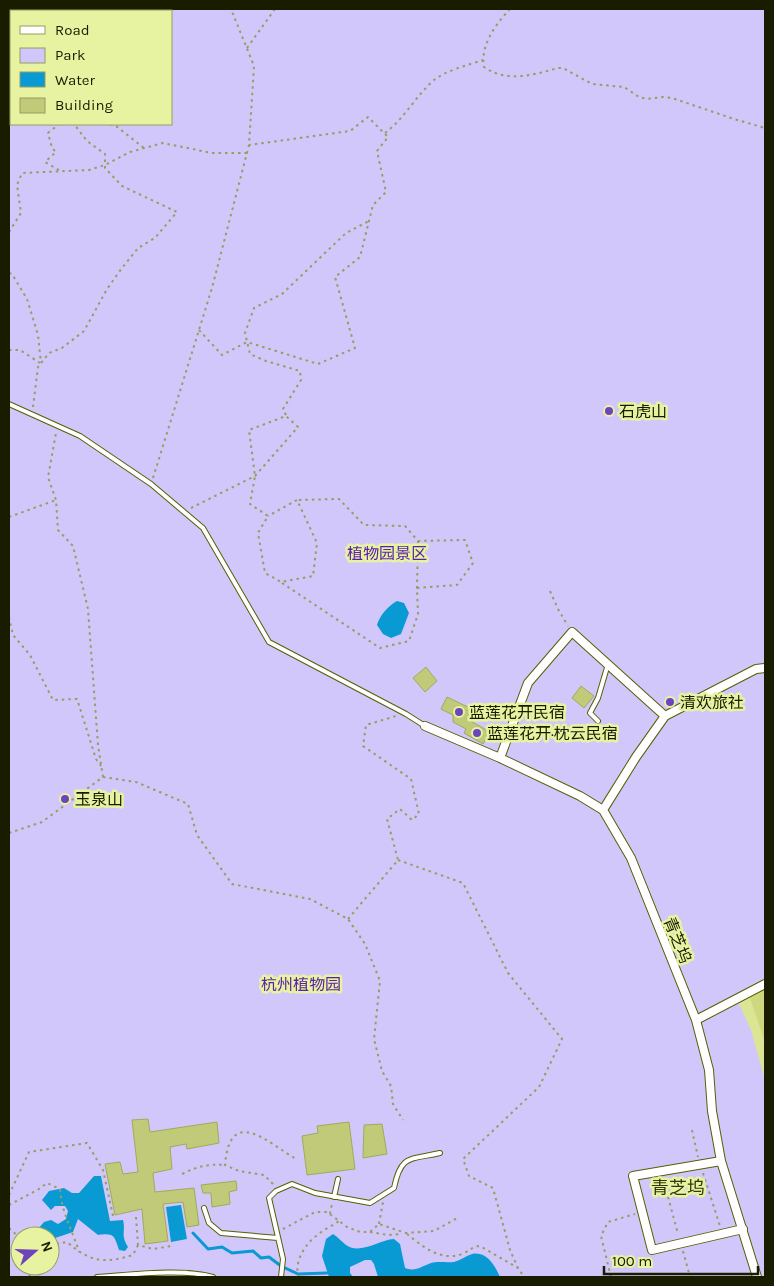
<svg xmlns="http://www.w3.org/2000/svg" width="774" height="1286" font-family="Karla,'Noto Sans SC',sans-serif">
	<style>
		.built { fill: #ced97f }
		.green { fill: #d2c7fb; fill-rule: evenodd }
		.water { fill: #0a9ad3 }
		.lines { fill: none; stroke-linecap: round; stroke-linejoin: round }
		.stream { stroke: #0a9ad3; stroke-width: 3 }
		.building { fill: #c0ca79; stroke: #a1aa5a }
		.service-casing { stroke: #585e00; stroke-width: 6 }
		.minor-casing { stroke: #585e00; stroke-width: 10 }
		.path { stroke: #979e60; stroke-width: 2; stroke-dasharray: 2.5 4; stroke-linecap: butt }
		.service { stroke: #fff; stroke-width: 4 }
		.minor { stroke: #fff; stroke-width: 8 }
		.poi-dot { fill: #6d44bc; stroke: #e8f3a1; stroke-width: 2 }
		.labels { text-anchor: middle; stroke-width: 5; stroke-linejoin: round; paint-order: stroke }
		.poi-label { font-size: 16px; fill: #1a1c00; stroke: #e8f3a1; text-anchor: start }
		.park-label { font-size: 16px; fill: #5921aa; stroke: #e8f3a1 }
		.street-label { font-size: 16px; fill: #1a1c00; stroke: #e8f3a1 }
		.neighbourhood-label { font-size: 18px; fill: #33370b; stroke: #e8f3a1 }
	</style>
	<rect width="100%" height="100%" fill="#dbe594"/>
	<path class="built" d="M765,990V1042L750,998Z"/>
	<path class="green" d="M9,9H765V982L736,997L751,1030L765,1080V1277H9ZM11,11H171V124H11ZM20,1236H50V1266H20Z"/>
	<path class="water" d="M397,601L404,603L409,613L401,634L391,638L383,634L377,625C380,615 388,606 397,601Z
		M94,1176H101L110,1221L123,1220C126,1232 120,1234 128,1247L125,1251L119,1250C114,1235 114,1233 98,1235L78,1219L73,1232L55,1238H50V1236H41L38,1229L44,1222L51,1220L58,1224L66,1219L68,1211L65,1206H55L51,1210L42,1200L49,1191L64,1188L72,1193H79Z
		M181,1205L187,1239L171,1242L166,1207Z
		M333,1234C338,1237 341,1241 346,1245C360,1255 379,1240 394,1239L400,1244L405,1268C416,1272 420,1267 431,1263C438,1261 446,1263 454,1262C461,1260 466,1256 472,1254C487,1251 495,1266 500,1277H378L374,1264L371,1260H365L350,1267V1273L353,1277H329L322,1256L326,1239Z"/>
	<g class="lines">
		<path class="stream" d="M193,1233L208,1249L222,1247L232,1253L253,1251L261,1258L269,1257L281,1266L298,1274L327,1273"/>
	</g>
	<path class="building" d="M426,667L437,681L425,692L413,678Z
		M581,686L594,696L584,708L572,698Z
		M447,697L472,709L467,719L490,732L483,744L464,733L466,729L453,722V715L441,709Z
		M148,1119L150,1132L217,1122L219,1143L187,1149L186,1144L170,1147L172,1169L153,1173L155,1192L194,1188L199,1225L187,1227L183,1202L163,1204L168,1241L145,1244L142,1209L115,1215L105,1164L120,1162L123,1174L138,1172L132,1120Z
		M349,1122L355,1169L307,1175L302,1136L318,1133L317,1126Z
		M382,1124L387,1154L363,1158L364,1125Z
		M236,1181L237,1190L229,1192L230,1204L212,1207L211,1193H203L201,1185Z"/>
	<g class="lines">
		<g class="service-casing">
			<path id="service" d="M9,404L80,436L151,484L203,528L269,642L406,714L425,726
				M598,721L590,713L598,698L608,664
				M334,1197L338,1179
				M204,1208L209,1223L221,1233L278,1238
				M97,1277C129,1275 182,1268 213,1277
				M281,1277L283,1259L269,1198L276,1191L292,1184L315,1193L370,1203L394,1188C401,1154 410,1160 440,1153"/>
		</g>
		<g class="minor-casing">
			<path id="minor" d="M425,726L500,758L580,796L603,810L631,858L696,1020L709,1070L712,1111L721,1161L757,1277
				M500,758L528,683L572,632L665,716
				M603,810L636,757L665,716L756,669L765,668
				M696,1020L765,984
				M721,1161L633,1176L652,1250L743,1229"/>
		</g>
		<path class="path" d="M63,9V11
			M510,9C496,24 480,45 484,67C507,83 533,75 558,68H563L592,84L624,87L639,97L647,99L663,97L672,98L734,119L765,128
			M247,48L275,9
			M110,124L116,126L144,148
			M385,133C404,119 415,97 433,81C444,71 468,65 483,60
			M59,170L45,162L56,152L52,148L48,133L59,124
			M9,232L21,213L17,185L22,173L89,170L105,165L130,152L163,143L212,153H247
			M9,273L12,274L27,299L38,335L41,363
			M199,330L222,355L247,342L318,364L355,348L335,277L360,257L373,205L386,192L377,151L388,137L368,117L350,131L249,145
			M9,350H20L40,363
			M33,407L38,367L49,353L62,348L84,331L107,289L122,268L138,248L155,238L177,212L122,186L105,168V154L87,141L74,124
			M286,415L283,409L301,380L300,371L266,361L250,354L245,333L254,308L282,294L346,233L369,221
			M153,478L212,288L249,145L254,66L231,9
			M191,508L255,476L298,427L286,416L249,430L255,476L250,504L268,516L258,533L265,573L281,582L313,576L317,543L297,500L268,516
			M9,517L56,500
			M282,583L380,648L409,641L418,614L417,588L418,541L405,526L364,525L339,499L297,500
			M417,588L457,585L473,563L465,540L418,541
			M550,591L558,609L568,626
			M9,617L13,635L30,655L53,700L77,699L96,759L101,766
			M103,777L136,782L188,804L197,835L232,884L310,899L348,919L365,944L380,981L374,1039L382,1071L391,1086L393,1104L403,1120
			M9,833L42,822L103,777L98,745L88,609L73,546L58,530L56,500L48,477L56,433
			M398,860L463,883L508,973L562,1039L539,1087L463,1159L469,1176L493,1188L510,1250L518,1268
			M348,919L398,860L387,819L400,809L412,820L419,814L411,779L363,746L366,725L396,716
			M692,1130L698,1157
			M703,1173L720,1226
			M182,1174C198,1166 207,1164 225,1165
			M663,1178L678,1234
			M273,1184L264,1175L239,1171L225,1165C230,1105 267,1142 296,1159
			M9,1195L29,1152L87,1143L103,1170L113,1216
			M9,1205L39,1189L47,1183L60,1189C62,1214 72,1229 79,1252
			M330,1214L332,1204
			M136,1217L138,1245L153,1249L171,1246
			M379,1224L383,1202
			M9,1228L20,1238
			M283,1229L315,1212H327L347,1227L360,1232H370L379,1224L406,1233L434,1231L459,1217
			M370,1232L388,1235L402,1234
			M407,1234C422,1246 441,1262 462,1254C469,1251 473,1246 480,1246L518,1268L524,1277
			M50,1245L67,1242C90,1262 104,1264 133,1255L138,1245
			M683,1251L690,1277
			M29,1277L33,1266
			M299,1277C293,1264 305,1244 316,1236C323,1230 332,1226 339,1221
			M611,1277L601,1236L608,1222L635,1214"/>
		<use href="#service" class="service"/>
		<use href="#minor" class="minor"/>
	</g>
	<g class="poi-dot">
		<circle cx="609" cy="411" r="5"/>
		<circle cx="670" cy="702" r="5"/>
		<circle cx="459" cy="712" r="5"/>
		<circle cx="477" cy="733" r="5"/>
		<circle cx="65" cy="799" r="5"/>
	</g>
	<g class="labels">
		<g class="poi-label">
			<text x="619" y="417">石虎山</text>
			<text x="680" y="708">清欢旅社</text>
			<text x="469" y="718">蓝莲花开民宿</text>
			<text x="487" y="739">蓝莲花开·枕云民宿</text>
			<text x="75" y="805">玉泉山</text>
		</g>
		<g class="park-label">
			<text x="387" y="559">植物园景区</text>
			<text x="301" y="990">杭州植物园</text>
		</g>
		<g class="street-label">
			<text transform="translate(678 940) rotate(68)" y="6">青芝坞</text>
		</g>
		<g class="neighbourhood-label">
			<text x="678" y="1194">青芝坞</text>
		</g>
	</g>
	<rect width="774" height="1286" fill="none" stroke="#1a1c00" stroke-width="20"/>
	<rect x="10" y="10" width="162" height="115" fill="#e8f3a1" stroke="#969d61"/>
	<rect x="20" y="26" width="25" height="8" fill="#ffffff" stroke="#969d61"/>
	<text x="55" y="35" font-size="15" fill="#1a1c00">Road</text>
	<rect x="20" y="48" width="25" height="15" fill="#d2c7fb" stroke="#969d61"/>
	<text x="55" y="60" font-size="15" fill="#1a1c00">Park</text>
	<rect x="20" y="72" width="25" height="15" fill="#0a9ad3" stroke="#969d61"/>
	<text x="55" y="85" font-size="15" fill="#1a1c00">Water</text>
	<rect x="20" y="98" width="25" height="15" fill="#c0ca79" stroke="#969d61"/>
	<text x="55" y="110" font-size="15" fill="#1a1c00">Building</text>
	<g transform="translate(35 1251) rotate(70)"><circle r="24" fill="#e8f3a1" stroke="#969d61"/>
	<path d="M0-4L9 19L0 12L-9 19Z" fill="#6d44bc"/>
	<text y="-8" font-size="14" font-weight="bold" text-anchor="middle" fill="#1a1c00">N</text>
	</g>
	<path d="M604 1266v8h154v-8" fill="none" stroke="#1a1c00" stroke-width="2.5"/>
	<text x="612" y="1266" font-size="15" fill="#1a1c00" stroke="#e8f3a1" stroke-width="4" paint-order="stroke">100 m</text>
</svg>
